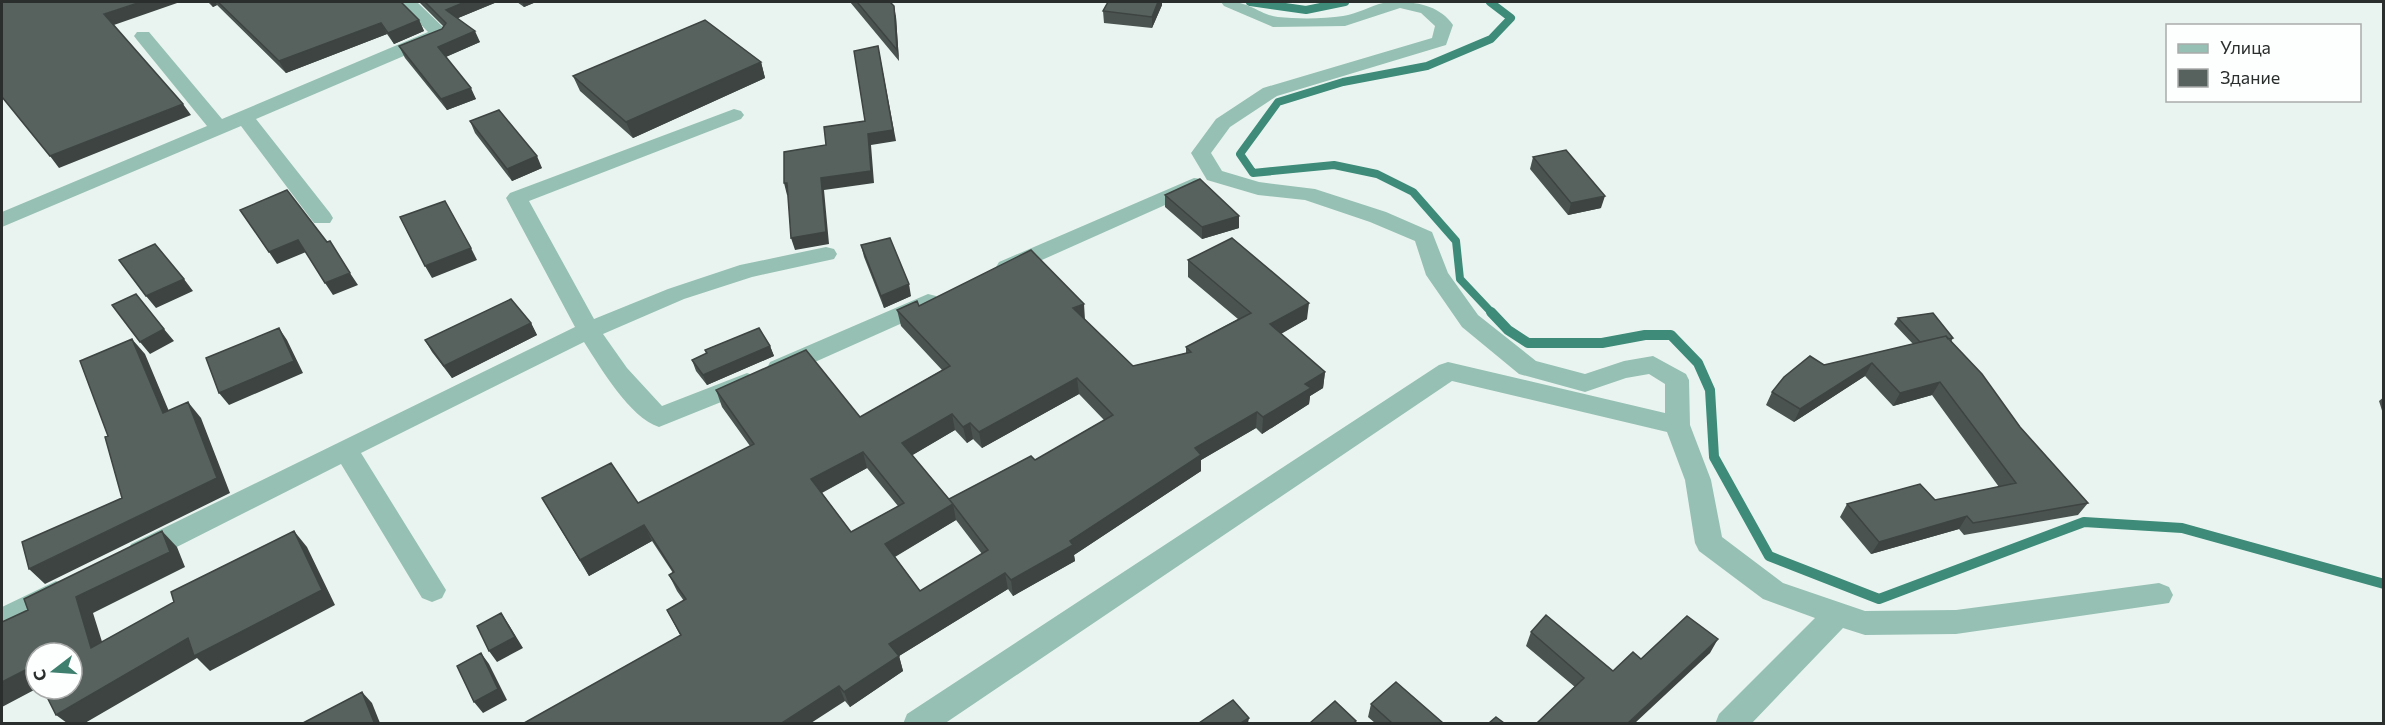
<svg xmlns="http://www.w3.org/2000/svg" width="2385" height="725" font-family="Commissioner,sans-serif">
	<style>
		.lines { fill: none; stroke-linecap: round; stroke-linejoin: round }
		.stream-far1 { stroke: #3d8b78; stroke-width: 8 }
		.stream { stroke: #3d8b78; stroke-width: 10 }
		.minor { fill: #96c0b3; fill-rule: evenodd }
		.wall { fill: #4b5351; fill-rule: evenodd }
		.shaded-wall { fill: #3d4442 }
		.building { fill: #57615e; stroke: #3d4442; stroke-width: 1.5; fill-rule: evenodd }
	</style>
	<rect width="100%" height="100%" fill="#e9f4f0"/>
	<g class="lines">
		<path class="stream-far1" d="M1250,2L1306,10L1345,2
			M1490,2L1511,18L1491,39L1427,66L1343,82L1278,102L1240,154L1253,173L1334,165L1377,174L1413,192L1456,241L1460,279L1492,313"/>
		<path class="stream" d="M1491,312L1508,330L1528,343H1602L1645,335H1671L1698,363L1710,390L1714,457L1769,556L1879,599L2084,522L2182,528L2384,584"/>
		<path class="minor" d="M399,2H417L446,30L449,34L446,38L256,119L330,213L333,218L330,223H314L241,126L2,227V212L207,126L137,40L134,36L137,32H149L222,119L428,32Z
			M1221,2C1251,0 1256,14 1278,17C1297,19 1324,19 1343,16C1357,14 1370,6 1383,3C1409,0 1438,3 1453,25L1446,45L1277,96L1230,127L1211,153L1222,171L1259,182L1315,189L1386,212L1432,232L1448,273L1478,315L1536,361L1585,374L1624,361L1653,356L1686,374L1689,380L1690,425L1711,480L1722,537L1783,583L1865,611L1956,610L2159,583L2169,587L2173,595L2169,603L1956,634L1865,635L1843,628L1751,724H1715L1719,714L1815,618L1763,599L1699,551L1695,543L1685,480L1667,432L1452,381L944,724H903L907,714L1439,365L1448,362L1665,413V384L1649,374L1626,378L1585,392L1519,374L1462,327L1426,275L1415,241L1370,222L1305,200L1258,195L1207,180L1191,153L1216,119L1263,88L1432,38L1435,26L1421,13L1400,8L1345,26L1273,27L1224,6Z
			M734,109L741,111L744,115L741,119L529,201L594,319L668,289L740,265L826,247L834,249L837,254L834,259L752,277L684,299L603,334L627,368L662,406L747,373L756,376L759,382L756,388L659,427C630,418 600,367 584,342L361,453L446,590L442,598L432,602L422,598L341,464L151,560L141,563L131,560L127,552L131,544L575,327L506,198L510,193Z
			M1194,178L1201,179L1204,184L1201,189L1015,272L1007,274L999,272L996,267L999,262Z
			M928,294L936,296L939,302L936,308L788,374L779,377L770,374L767,368L770,362Z
			M56,581L66,585L70,593L66,601L2,632V607Z"/>
	</g>
	<path class="wall" d="M208,2H401L419,20L424,31L394,44L387,34L286,73L217,5L213,7Z
		M419,2H497L458,18L480,42L446,57L476,99L447,110L405,58L399,46L442,29L443,26Z
		M517,2H536L524,7Z
		M850,2H890L896,17L899,61Z
		M1108,2H1162V5L1152,28L1104,23L1103,11Z
		M761,62L765,78L633,138L580,91L573,76Z
		M470,121L542,168L512,181L475,133Z
		M1533,157L1601,208L1568,215L1530,169Z
		M1165,195L1239,216V228L1202,239L1165,207Z
		M861,245L911,296L884,308L864,257Z
		M1188,260L1307,319L1281,334L1325,372L1323,388L1310,396L1309,404L1262,434L1256,428L1201,460V471L1074,555L1075,561L1013,596L1008,589L899,656L903,671L850,707L845,701L680,635L667,610L684,601L677,591L669,575L673,573L652,541L589,576L542,498L638,503L750,446L722,407L716,390L860,417L942,370L901,326L897,310L919,306L1085,320L1133,366L1186,353V347L1238,319L1188,277ZM1079,394L1104,420L1035,460L950,500L912,455L955,430L967,443L973,439L982,448ZM867,468L898,506L851,532L822,493ZM956,520L982,554L920,591L895,557Z
		M1898,318L1953,338L1951,342L2020,427L2088,503L2078,515L1964,535L1959,529L1871,554L1840,517L1847,504L1935,500L1999,487L1932,395L1893,406L1865,376L1794,422L1766,405L1772,392L1824,365L1913,344L1894,324Z
		M531,323L537,335L452,378L432,352L425,340Z
		M770,346L774,356L707,385L696,371L692,360L706,354L705,350Z
		M2384,397V417L2379,401Z
		M1531,632L1613,671L1641,659L1710,653L1575,687L1526,646Z
		M1371,704L1443,723H1375L1368,717Z"/>
	<path class="shaded-wall" d="M141,2H180L111,26L104,14Z
		M210,2H215L217,5L213,7Z
		M465,2H497L451,21L446,10Z
		M522,2H536L524,7Z
		M1158,2H1162V5L1152,28V17Z
		M894,6L896,17L899,61L897,50Z
		M419,20L424,31L394,44L388,33Z
		M381,23L387,34L286,73L279,61Z
		M475,31L480,42L443,58L438,47Z
		M878,46L896,141L871,145L874,183L824,190L829,244L795,250L791,238L821,178L868,134Z
		M761,62L765,78L633,138L626,122Z
		M471,88L476,99L447,110L441,99Z
		M183,104L191,115L59,168L50,156Z
		M537,156L542,168L512,181L507,169Z
		M784,183H787L791,194L787,195Z
		M1605,196L1601,208L1568,215L1571,203Z
		M1239,216V228L1202,239V227Z
		M298,240L306,252L277,264L269,252Z
		M471,248L477,260L432,278L425,266Z
		M350,273L358,285L333,295L325,283Z
		M184,279L193,291L156,308L146,296Z
		M909,284L911,296L884,308L881,296Z
		M1309,303L1307,319L1269,340L1270,324Z
		M1084,304L1085,320L1073,308Z
		M531,323L537,335L452,378L444,366Z
		M279,328L287,340L303,373L229,405L219,393Z
		M164,329L174,341L150,354L140,342Z
		M132,339L145,354L176,428L163,413Z
		M770,346L774,356L707,385L703,375Z
		M1872,363L1865,376L1794,422L1800,409Z
		M1325,372L1323,388L1310,396L1309,404L1262,434L1263,417L1305,384Z
		M1077,378L1079,394L982,448L979,432Z
		M1940,382L1932,395L1893,406L1900,393Z
		M188,402L201,418L230,493L45,584L29,569L217,478Z
		M1257,412L1256,428L1201,460V471L1074,555L1075,561L1013,596L1011,580L1195,448Z
		M952,414L955,430L906,459L902,443Z
		M970,423L973,439L967,443L963,427Z
		M863,452L867,468L817,495L811,479Z
		M953,504L956,520L889,560L885,544Z
		M1967,516L1959,529L1871,554L1879,542Z
		M644,525L652,541L589,576L580,560Z
		M162,531L177,547L185,567L93,613L109,664L91,648L76,597Z
		M294,531L307,547L335,605L210,671L197,658L85,723H67L56,715Z
		M1005,573L1008,589L899,656L903,671L850,707L844,692L889,644Z
		M501,613L509,625L523,648L497,662L489,651Z
		M1718,639L1710,653L1635,723H1628Z
		M481,653L489,664L507,700L483,713L474,702Z
		M33,666L36,669V689L2,707V682Z
		M839,686L845,701L811,723H782Z
		M362,692L372,703L380,723H371Z
		M1249,718L1248,723H1241Z"/>
	<path class="building" d="M2,2H141L104,14L183,104L50,156L2,97Z
		M218,2H401L419,20L388,33L381,23L279,61Z
		M425,2H465L446,10L475,31L438,47L471,88L441,99L399,46L442,29L446,23Z
		M857,2H890L894,6L897,50Z
		M1108,2H1158L1152,17L1103,11Z
		M705,20L761,62L626,122L573,76Z
		M878,46L893,130L868,134L871,171L821,178L826,232L791,238L787,183H784V152L826,145L824,127L865,121L854,51Z
		M499,110L537,156L507,169L470,121Z
		M1566,150L1605,196L1571,203L1533,157Z
		M1200,179L1239,216L1202,227L1165,195Z
		M287,190L327,242L330,241L350,273L325,283L298,240L269,252L240,210Z
		M445,201L471,248L425,266L400,217Z
		M890,238L909,284L881,296L861,245Z
		M1232,238L1309,303L1270,324L1325,372L1305,384L1311,388L1263,417L1257,412L1195,448L1201,455L1070,541L1073,545L1011,580L1005,573L889,644L899,656L844,692L839,686L782,723H524L681,635L667,610L686,599L669,575L674,572L644,525L580,560L542,498L611,463L638,503L754,444L716,390L806,350L860,417L950,366L897,310L917,301L919,306L1031,250L1084,304L1073,308L1133,366L1191,352L1186,347L1251,313L1188,260ZM1077,378L1113,415L1035,460L1031,456L949,499L988,550L920,591L885,544L953,504L902,443L952,414L963,427L970,423L979,432ZM863,452L904,503L851,532L811,479Z
		M155,244L184,279L146,296L119,260Z
		M136,294L164,329L140,342L112,305Z
		M511,299L531,323L444,366L425,340Z
		M1933,313L1953,338L1948,339L1946,336L1920,342L1898,318Z
		M279,328L294,361L219,393L206,358Z
		M759,328L770,346L703,375L692,360L707,353L705,350Z
		M1946,336L1982,374L2020,427L2088,503L1973,523L1967,516L1879,542L1847,504L1920,484L1935,500L2016,483L1940,382L1900,393L1872,363L1800,409L1772,392L1784,377L1810,356L1824,365Z
		M132,339L163,413L188,402L217,478L29,569L22,542L122,498L105,437L108,436L80,361Z
		M162,531L170,552L76,597L91,648L174,602L171,592L294,531L322,590L194,656L188,638L56,715L43,689H72V653H36V673L33,666L2,682V622L28,610L24,599Z
		M501,613L515,637L489,651L477,626Z
		M1546,615L1613,671L1633,652L1641,659L1687,616L1718,639L1628,723H1537L1584,678L1531,632Z
		M481,653L498,689L474,702L457,666Z
		M1396,682L1443,723H1392L1371,704Z
		M362,692L374,722L371,723H303Z
		M1233,700L1249,718L1241,723H1199Z
		M1335,701L1356,721L1353,723H1310Z
		M1496,717L1504,723H1489Z"/>
	<rect width="2385" height="725" fill="none" stroke="#2a2e2d" stroke-width="6"/>
	<rect x="2166" y="24" width="195" height="78" fill="#fdfffe" stroke="#a9abaa" stroke-width="1.5"/>
	<rect x="2178" y="44" width="30" height="9" fill="#96c0b3" stroke="#a9abaa" stroke-width="1.5"/>
	<text x="2220" y="54" font-size="18" fill="#2a2e2d">Улица</text>
	<rect x="2178" y="69" width="30" height="18" fill="#57615e" stroke="#a9abaa" stroke-width="1.5"/>
	<text x="2220" y="84" font-size="18" fill="#2a2e2d">Здание</text>
	<g transform="translate(54 671) rotate(253)"><circle r="28" fill="#fdfffe" stroke="#a9abaa" stroke-width="1.5"/>
	<path d="M0-4.5L10 22L0 15L-10 22Z" fill="#3f7f6e"/>
	<text y="-9" font-size="16" font-weight="bold" text-anchor="middle" fill="#2a2e2d">С</text>
	</g>
</svg>
